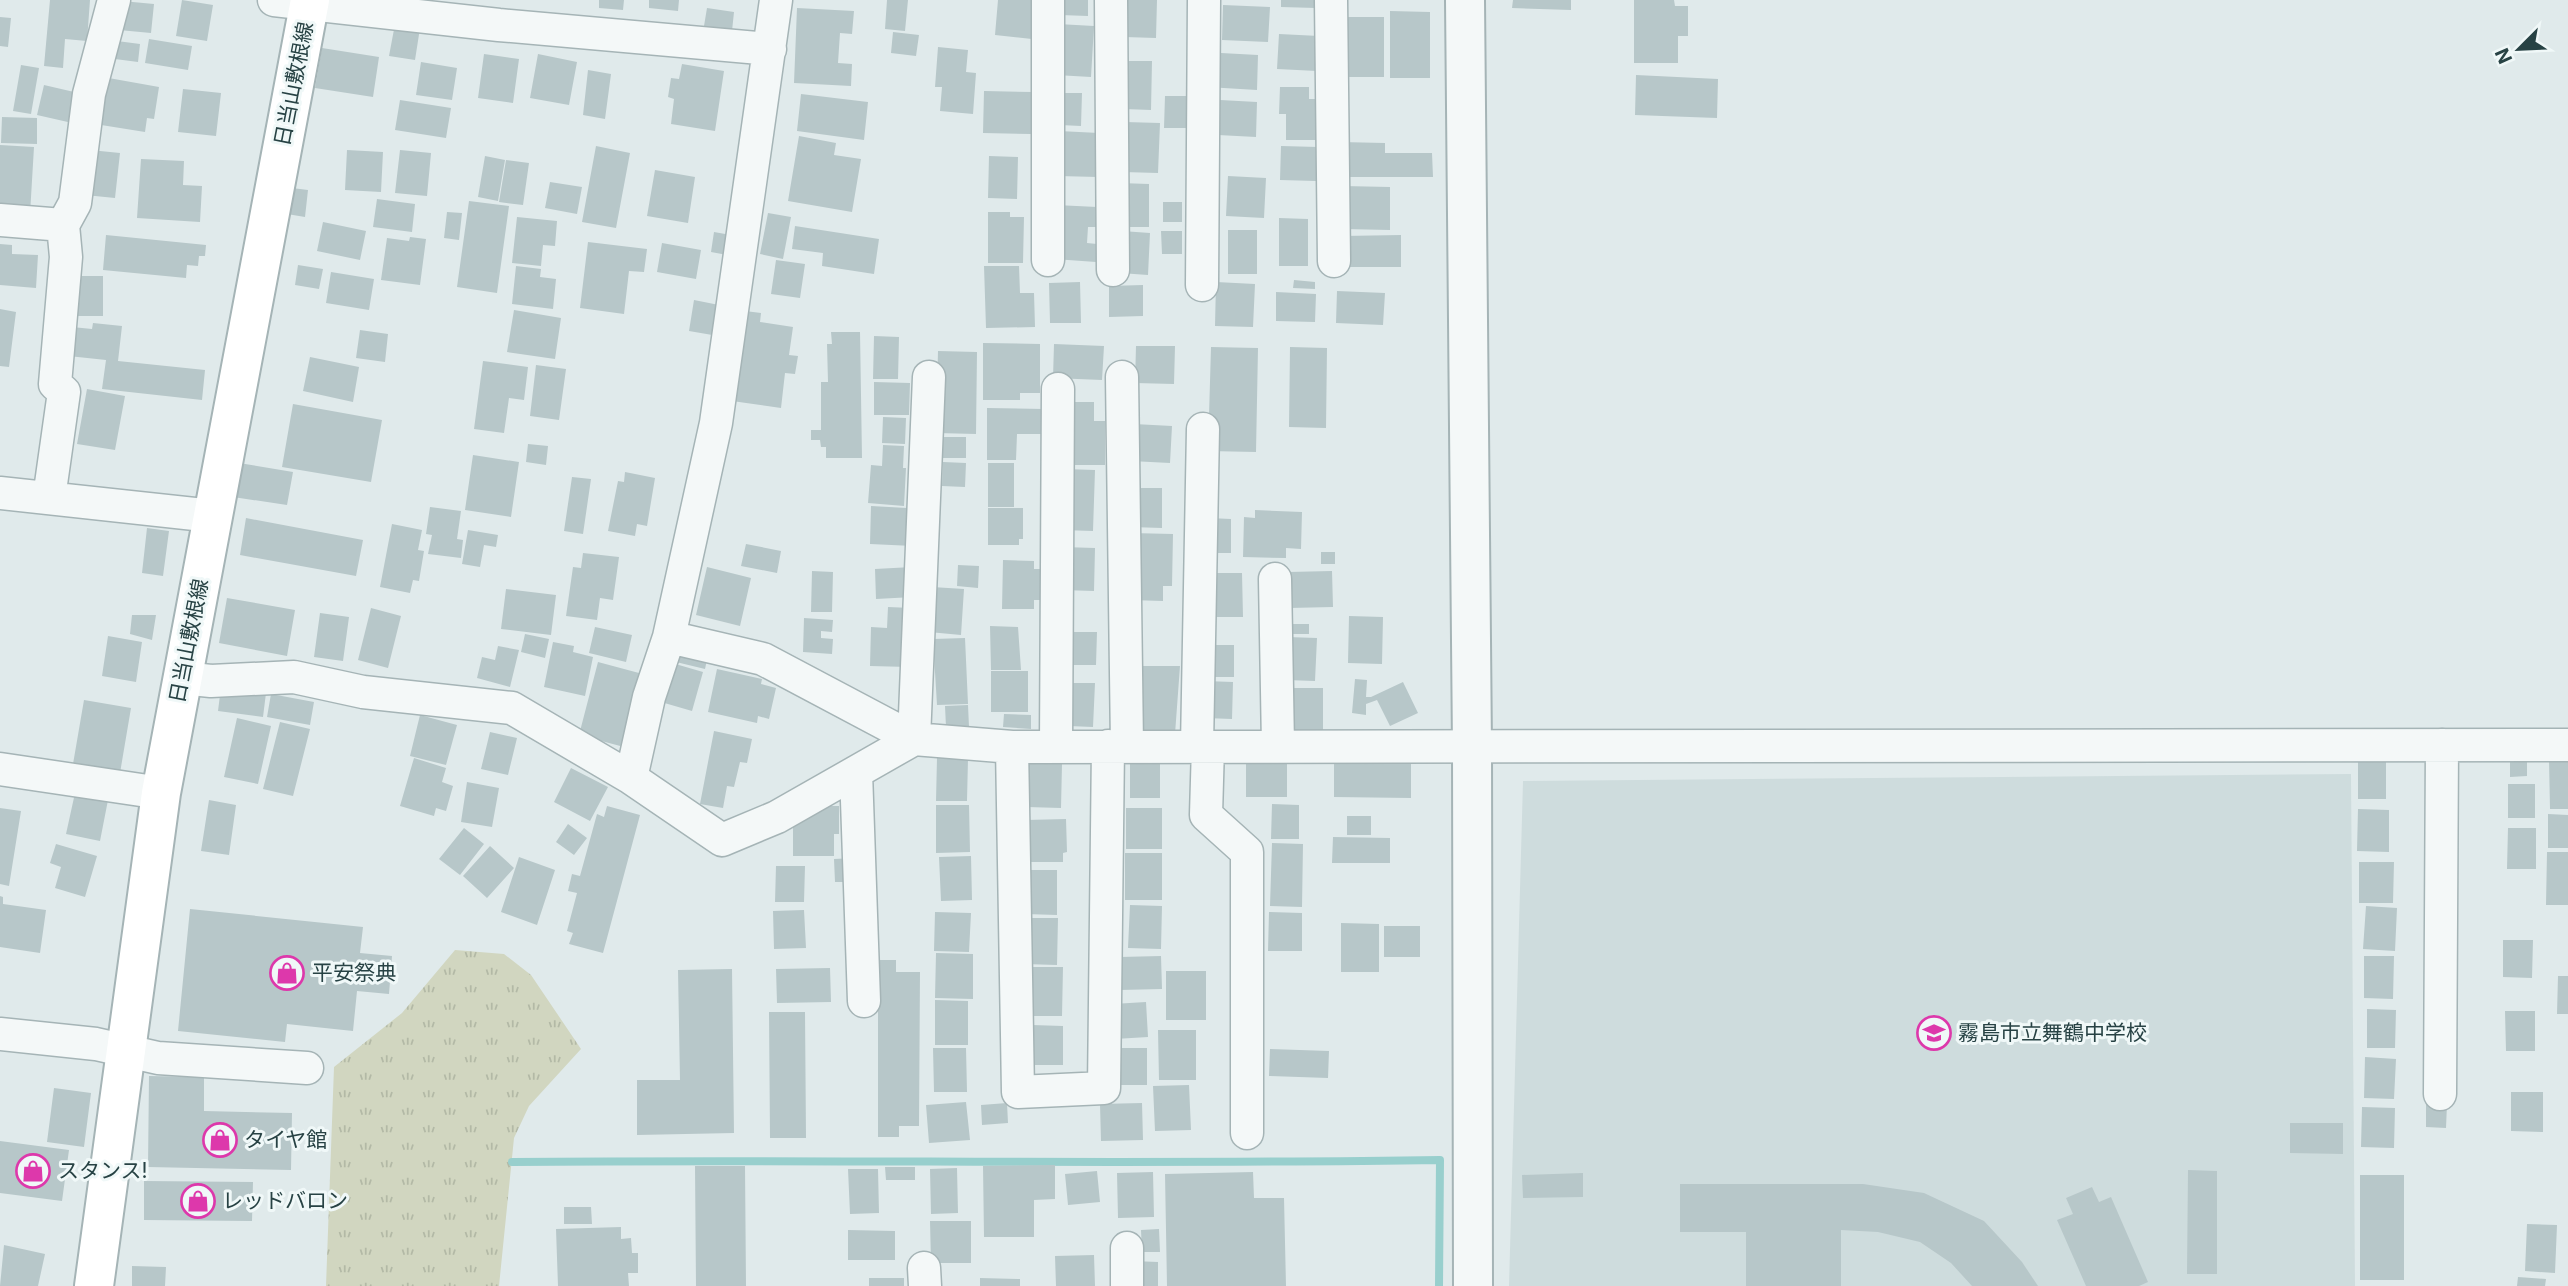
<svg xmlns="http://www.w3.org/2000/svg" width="2568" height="1286" font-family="Inter,'Noto Sans JP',sans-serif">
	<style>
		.built { fill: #cedcdd }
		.park { fill: url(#park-tufts) }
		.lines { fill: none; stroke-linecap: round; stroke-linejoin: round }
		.stream { stroke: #98cfcd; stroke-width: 8 }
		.building { fill: #b7c7c9 }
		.minor-casing { stroke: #a5b4b6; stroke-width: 35 }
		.tertiary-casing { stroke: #a5b4b6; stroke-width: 42 }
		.secondary-casing { stroke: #a5b4b6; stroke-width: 42 }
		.minor { stroke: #f4f8f8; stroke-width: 32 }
		.tertiary { stroke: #f4f8f8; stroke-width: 38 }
		.secondary { stroke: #fff; stroke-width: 38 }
		.labels { text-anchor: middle; stroke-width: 6; stroke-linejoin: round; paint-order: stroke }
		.street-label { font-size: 21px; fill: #274244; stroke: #f0f8f8 }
		.poi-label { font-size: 21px; fill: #274244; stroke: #f0f8f8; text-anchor: start }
	</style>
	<defs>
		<pattern id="park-tufts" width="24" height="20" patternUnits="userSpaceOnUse" patternTransform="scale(1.75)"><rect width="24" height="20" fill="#d1d6c0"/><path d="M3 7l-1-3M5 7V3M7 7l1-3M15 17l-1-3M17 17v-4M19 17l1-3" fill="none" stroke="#b3b9a6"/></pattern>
	</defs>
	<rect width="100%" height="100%" fill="#e0eaeb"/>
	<path class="built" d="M2351,774L2355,1286H1509L1523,781Z"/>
	<path class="park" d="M455,950L504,954L531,975L581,1049L529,1106L514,1138L499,1286H326L334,1067L402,1013Z"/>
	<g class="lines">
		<path class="stream" d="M512,1162C821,1159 1131,1165 1440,1160L1439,1286"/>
	</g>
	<path class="building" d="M50,0H90L87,41L65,39L63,68L44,66Z
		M182,0L213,5L207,41L176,36Z
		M599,0H624L623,10L599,8Z
		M649,0H679L678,11L649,8Z
		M887,0H908L905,31L885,29Z
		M998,0H1035L1032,39L995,35Z
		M1061,0H1088V16L1060,15Z
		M1126,0H1157L1156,38L1125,37Z
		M1281,0H1317L1316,8L1281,7Z
		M1513,0H1571V10L1512,8Z
		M1634,0H1674L1675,6H1688V36H1678V63H1634Z
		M122,1L154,4L151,33L119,30Z
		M1223,5L1270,7L1268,42L1222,40Z
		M707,8L734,12L732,31L704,26Z
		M797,8L854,11L852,34L840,33L838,63L852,64L851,86L794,83Z
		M1390,11L1430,12V78H1390Z
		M0,17L11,18L8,47L0,46Z
		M1340,17H1384V77H1340Z
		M395,24L420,28L415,60L389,56Z
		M1058,24L1094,26L1091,77L1056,75Z
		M893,32L919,35L916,56L891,53Z
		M1279,34L1319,36L1317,71L1277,69Z
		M149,39L192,46L188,70L145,63Z
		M117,41L140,44L138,62L115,59Z
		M938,47L968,50L966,72L976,73L973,114L940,111L942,87H935Z
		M322,48L379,57L373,97L315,88Z
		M1221,53L1258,55L1257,90L1207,87L1208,67L1221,68Z
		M484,54L519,59L513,103L478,98Z
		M538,54L577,62L569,105L530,98Z
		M1125,61H1152L1151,110L1124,109Z
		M421,62L457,68L452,100L416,95Z
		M682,64L724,71L715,131L671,124L674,99L668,97L671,78L679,79Z
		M21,65L39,68L31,114L13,111Z
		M588,70L611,74L605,119L583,115Z
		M1636,75L1718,79L1717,118L1635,115Z
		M103,77L159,87L154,119L147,118L145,132L95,124Z
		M44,85L87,95L81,125L37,115Z
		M1280,87H1309V99H1316V140H1286V114H1279Z
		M183,89L221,93L216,136L178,132Z
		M984,91L1032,92L1031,134L983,133Z
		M1061,93H1082L1081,126L1060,125Z
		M801,94L868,102L864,140L797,131Z
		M1165,96H1186V128H1164Z
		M400,100L451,108L446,138L395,130Z
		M1220,100L1257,102L1256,137L1218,135Z
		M2,117L37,118V144L1,143Z
		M1125,122L1160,123L1158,173L1123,172Z
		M1059,131L1099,133L1098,177L1058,176Z
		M799,136L836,143L834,155L861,159L852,212L788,201Z
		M1340,142L1385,143V153H1432L1433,177H1340Z
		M0,145L34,147L30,214L0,212Z
		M596,146L630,153L616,228L582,222Z
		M1281,146L1318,147L1316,181L1280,180Z
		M90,150L120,153L115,198L85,195Z
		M347,150L383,152L381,192L345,190Z
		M400,150L431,153L427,196L395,193Z
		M485,156L505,160L498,201L478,197Z
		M989,156L1018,157L1017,199L988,198Z
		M141,159L184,161L183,185L202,186L200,222L137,218Z
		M506,160L529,163L523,205L499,202Z
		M655,170L695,177L688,223L647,216Z
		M1228,176L1266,178L1264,218L1226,216Z
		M550,182L582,187L577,214L545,208Z
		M1120,183L1149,184V227H1120Z
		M1343,186L1390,187V230L1343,229Z
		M284,187L308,190L305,217L281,213Z
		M377,199L415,204L412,232L373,227Z
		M469,201L509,206L497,293L457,287Z
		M1163,202H1182V222H1163Z
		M1056,205L1097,207V227H1088L1087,243L1097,244L1096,262L1054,259Z
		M447,212L462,213L459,240L444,238Z
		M988,212H1010V217H1024L1023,263H988Z
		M768,213L791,217L783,259L760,254Z
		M517,217L557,221L555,246L543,245L541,266L512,263Z
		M1279,218L1308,219V266H1279Z
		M323,222L366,231L360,260L317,251Z
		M795,226L879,239L874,274L822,266L823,253L792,249Z
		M1228,230H1257V274H1228Z
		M1122,231L1150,233L1148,275L1120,273Z
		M1161,231H1182V254H1162Z
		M714,232L742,237L738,257L711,252Z
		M106,235L206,245L205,256H199L198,266L187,265L186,278L103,270Z
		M1401,235V267H1343V236Z
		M410,237L426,239L420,285L381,280L387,238L409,241Z
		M588,242L647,249L644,272L629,271L624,314L580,308Z
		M662,243L701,250L696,279L657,272Z
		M0,244L12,245V254L38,255L36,288L0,285Z
		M776,260L805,264L800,298L771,294Z
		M298,265L323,269L319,289L295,285Z
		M516,266L541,269L540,277L556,279L553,309L512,304Z
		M984,266H1019L1020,293H1034L1035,327L986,328Z
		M331,272L374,279L369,310L326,303Z
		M73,276H103V316H74Z
		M1294,280L1315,282V289L1293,288Z
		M1080,282L1081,323H1050L1049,283Z
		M1216,282L1255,284L1253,327L1215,326Z
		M1143,285V316L1109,317V286Z
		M1337,291L1385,293L1383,325L1336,323Z
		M1276,292L1316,294L1315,322L1276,321Z
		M694,300L729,307L724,337L689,331Z
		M0,309L16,312L9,367L0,366Z
		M514,310L561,318L555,359L507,352Z
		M745,311L761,313L760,322L793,327L789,355L798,356L795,374L785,373L781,408L732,401Z
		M93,323L122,326L118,361L205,370L202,400L102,389L106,360L59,355L62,326L92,329Z
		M360,330L388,334L385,362L356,358Z
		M831,332H860L862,458H826V447H821L820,440H811V430H821V382H828L827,344H832Z
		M874,336L899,337L898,379H873Z
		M983,343L1040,344V393H1020V400H983Z
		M1054,344L1104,346L1102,380L1053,378Z
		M1136,346H1175L1174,384L1135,383Z
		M1211,347L1258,348L1256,452L1208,451Z
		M1290,347L1327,348L1326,428L1289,427Z
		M938,351L977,352L976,434L936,433Z
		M310,357L359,367L353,402L303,391Z
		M483,361L528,367L524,400L509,398L504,433L474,429Z
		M536,365L566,369L559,420L530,416Z
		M874,382L910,383L909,415H874Z
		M87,389L125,396L115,450L77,444Z
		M1062,402H1094V421H1105V465H1063Z
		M293,404L382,420L371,482L282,467Z
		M987,408L1044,409V434H1017L1016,460H987Z
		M883,417L906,418L905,444L882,443Z
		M1134,424L1172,426L1170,463L1131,461Z
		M943,437H966V458H943Z
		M528,444L548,446L546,465L526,462Z
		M883,445L904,446L903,468H906L904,506L868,503L871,465L882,466Z
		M473,455L519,462L511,517L465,510Z
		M943,462L966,463L965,487L942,486Z
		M239,463L293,472L287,505L233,497Z
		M988,463H1014V507H988Z
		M1064,469L1095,470L1093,531L1062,530Z
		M625,472L655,478L647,526L637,524L635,536L608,531L618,481L624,482Z
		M572,477L591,479L583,534L564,531Z
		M1132,488H1162V528L1131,527Z
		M871,506L907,508V524H914L913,546L870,544Z
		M430,507L461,511L457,539L463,540L461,558L428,554L432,535L426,534Z
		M988,508H1023V539H1019V545H988Z
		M1255,510L1302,512L1301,549L1286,548V558L1243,557L1244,517L1255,518Z
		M246,518L363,540L356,576L240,555Z
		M1209,518L1231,519V553H1209Z
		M392,524L422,530L418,550L424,551L419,581L413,580L410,593L380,587Z
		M147,528L169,531L163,576L142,573Z
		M468,530L498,535L496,547L484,545L480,567L462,564Z
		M1131,533L1173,534L1172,586H1163V601L1130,600Z
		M746,544L781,551L777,573L741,566Z
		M1063,547L1095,548L1094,591L1062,590Z
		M1321,552H1335V564H1321Z
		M583,553L619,557L613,600L600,598L597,620L566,616L573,567L581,568Z
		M1003,560L1034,561V569H1047V600H1034V609H1002Z
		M958,565L979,566L978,588L957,586Z
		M707,567L751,578L740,626L696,615Z
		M912,567L913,597L876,599L875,569Z
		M812,571L833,572L832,612H811Z
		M1332,571L1333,607L1289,608L1288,572Z
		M1206,573H1242L1243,617H1207Z
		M932,587L964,589L961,635L929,632Z
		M506,589L556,595L551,635L501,629Z
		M227,598L295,610L287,656L219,643Z
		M888,607L911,608L909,667L870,666L871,627L887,628Z
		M371,608L401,616L388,668L358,660Z
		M320,613L349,617L343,661L314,657Z
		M132,615H156L152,640L130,634Z
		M1349,616L1383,617L1382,664L1348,663Z
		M804,618L833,620L832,632L821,631V638L833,639L832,654L803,652Z
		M1285,624H1309V634H1285Z
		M990,626L1018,627L1021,670H991Z
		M595,627L632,635L626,662L589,653Z
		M1063,632H1097L1096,665H1063Z
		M525,634L549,639L545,658L521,652Z
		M108,636L142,642L136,682L102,676Z
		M1287,637L1317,638L1315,681L1286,680Z
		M965,638L968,704L937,705L933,639Z
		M553,642L574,646L573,652L593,657L585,696L544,687Z
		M680,643L709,650L705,669L676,662Z
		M1207,645H1234V677H1207Z
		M498,646L519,650L510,687L477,678L482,657L495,660Z
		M598,662L639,673L632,698L640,701L624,747L579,735Z
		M672,663L703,672L692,711L661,702Z
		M1132,666H1180L1175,734L1132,733Z
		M717,669L762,679L761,684L776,688L769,719L758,716L757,723L708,712Z
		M991,671H1028V712H991Z
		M1355,679L1367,680L1366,697H1371L1403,682L1418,713L1390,726L1377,700L1366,704V715L1352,713Z
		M1205,681L1233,682L1232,719L1205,718Z
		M1070,683H1095L1093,727L1069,726Z
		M221,687L266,693L263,717L218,711Z
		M1292,688H1323V731H1286Z
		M271,694L314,702L310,725L267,717Z
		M84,700L131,708L120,773L73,764Z
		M968,705L969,727H946L945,706Z
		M1004,714L1031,715V729L1003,727Z
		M420,715L457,725L446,765L410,756Z
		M237,718L271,726L258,784L224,777Z
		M280,722L310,729L293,796L263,789Z
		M714,731L752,739L747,763L740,762L734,787L727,786L723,808L700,804Z
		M490,732L517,738L508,775L481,769Z
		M1130,757L1160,758V798H1130Z
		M414,758L446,768L442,782L453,786L446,811L436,808L434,816L400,806Z
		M937,758L968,759L967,801H936Z
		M2549,759H2568V809H2550Z
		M2358,760H2386V799H2358Z
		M2510,760H2527V776L2510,777Z
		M1334,762L1411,763V798L1334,797Z
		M1028,763L1062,764L1061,808L1027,807Z
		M1246,764H1287V797H1246Z
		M571,768L608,787L590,821L554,802Z
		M467,782L499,788L492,827L461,822Z
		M2508,784H2535V818H2508Z
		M75,793L108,800L100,841L66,834Z
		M209,800L236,805L229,855L201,851Z
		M1272,804L1299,805V839H1271Z
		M936,805H969L970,852L936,853Z
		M607,806L640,815L603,953L569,944L573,933L567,931L577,893L568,891L572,874L580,876L597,814L604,817Z
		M809,806H839V834H834V856H793V814Z
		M0,808L21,811L9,886L0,884Z
		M1126,808H1162V849H1126Z
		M2358,809L2389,810V852L2357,851Z
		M2548,814L2568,815V848H2548Z
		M1347,816H1371V835H1347Z
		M1066,819L1067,852L1063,853V862H1027L1026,820Z
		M568,824L587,838L574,855L556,842Z
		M464,828L484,844L460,875L439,859Z
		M2508,828H2536V869H2507Z
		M1333,837L1390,838V863H1332Z
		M1272,843L1303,844L1302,907L1270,906Z
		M56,844L97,856L85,897L55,888L61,867L50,863Z
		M490,846L514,868L487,898L463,876Z
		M2547,852H2568V905H2546Z
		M1125,853H1162V900H1125Z
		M971,856L972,900L941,901L939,857Z
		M519,857L555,870L537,925L501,912Z
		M855,858V882H835L834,859Z
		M2359,862H2394L2393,903H2359Z
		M776,866H805L804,902H775Z
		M1025,870H1057V915L1025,914Z
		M0,896L3,897V904L46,910L40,953L0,947Z
		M1130,905L1162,906L1161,949L1128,948Z
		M2366,906L2397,908L2395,951L2363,949Z
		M190,909L363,927L360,953L392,956L389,994L357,991L353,1031L287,1024L285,1042L178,1031Z
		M804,910L806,948L774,949L773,911Z
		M935,912L971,913L969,952L934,951Z
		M1269,912L1302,913V951H1268Z
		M1025,918H1058L1057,965L1024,964Z
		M1341,923L1379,924V972H1341Z
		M1384,926H1420V957H1384Z
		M2503,940H2533L2532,978L2503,977Z
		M936,953L973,954V999L935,998Z
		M1161,956L1162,989L1120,990V957Z
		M2364,956H2394L2393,999L2364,998Z
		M878,960H896V972H920L919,1126H899V1137H878Z
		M1030,967H1063L1062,1016H1030Z
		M830,968L831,1002L777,1003L776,969Z
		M732,969L734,1133L637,1135V1080H680L678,970Z
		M1166,971H1206V1020H1166Z
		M2558,976H2568V1014H2557Z
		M935,1000L968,1001V1045H935Z
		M1146,1002L1148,1037L1115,1039L1113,1004Z
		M2367,1009L2396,1010L2395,1048H2367Z
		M2505,1011H2535V1051H2506Z
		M769,1012H805L806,1138H770Z
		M1032,1025L1063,1026V1065H1032Z
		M1158,1030H1196V1080H1159Z
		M933,1048H966L967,1092H934Z
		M1116,1048H1147V1085H1117Z
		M1270,1049L1329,1051L1328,1078L1269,1076Z
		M2365,1057L2396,1059L2394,1099L2364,1098Z
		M149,1076L204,1077V1111L292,1113L291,1170L148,1167Z
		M1189,1085L1191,1130L1155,1131L1153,1086Z
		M54,1088L91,1093L84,1147L47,1142Z
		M2511,1092H2543V1132L2511,1131Z
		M966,1102L970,1140L929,1143L926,1105Z
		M1007,1103L1008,1123L982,1125L981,1105Z
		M1142,1103L1143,1140L1101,1141L1100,1104Z
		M2426,1104H2447L2446,1128L2426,1127Z
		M2362,1107L2395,1108L2394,1148L2361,1147Z
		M2290,1123H2343V1154L2290,1153Z
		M0,1141L69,1150L62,1201L0,1193Z
		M1055,1165V1199L1034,1200V1237H984L983,1166Z
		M695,1166H745L746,1286H696Z
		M885,1167H915V1180H886Z
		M957,1168L958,1213L931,1214L930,1169Z
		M848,1169H878L879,1213L850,1214Z
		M2188,1170L2217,1171V1274H2187Z
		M1097,1171L1100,1202L1068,1205L1065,1174Z
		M1153,1172L1154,1217L1118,1218L1117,1173Z
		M1253,1172L1254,1198H1284L1286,1286H1167L1165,1174Z
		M1583,1173V1197L1523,1198L1522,1175Z
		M2360,1175H2404V1280H2360Z
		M144,1181L253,1182L252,1221L144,1220Z
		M1680,1184H1863L1924,1193L1984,1221L2022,1262L2038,1286H1972L1951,1263L1920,1242L1878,1232L1841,1230V1286H1746V1232H1680Z
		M2092,1187L2099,1202L2111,1197L2148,1282L2139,1286H2086L2057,1220L2073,1214L2066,1198Z
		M564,1207H591L592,1224H564Z
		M930,1221H971V1263H931Z
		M2527,1224L2557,1225L2555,1273L2525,1271Z
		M621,1227V1239L631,1238L632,1253H638V1273H628L629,1286H558L556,1229Z
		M1159,1229L1160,1252H1142L1141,1230Z
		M848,1230L895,1231V1260H848Z
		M4,1245L45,1254L38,1286H0Z
		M1094,1255L1095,1286H1056L1055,1256Z
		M1133,1261L1158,1262V1286H1133Z
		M132,1266L166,1267L165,1286H132Z
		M2518,1277L2546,1279L2545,1286H2517Z
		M869,1278H904V1286H869Z
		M980,1278L1020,1279V1286H980Z"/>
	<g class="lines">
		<g class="minor-casing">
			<path id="minor" d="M274,0L499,25L770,49
				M1048,0V260
				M1111,0L1113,270
				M1331,0L1334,261
				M0,220L63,225L75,203L89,94L114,0
				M1202,285L1204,0
				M1122,377L1127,746
				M0,493L213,516
				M49,498L64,392L55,384L66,257L63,225
				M1275,579L1278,746
				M669,637L763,659L914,739L1012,747L2568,745
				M182,678L211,681L294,677L363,692L512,708L631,778L722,840L777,817L914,739
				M914,739L929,377
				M1056,746L1058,389
				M1197,746L1203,429
				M1208,746L1206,815L1247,852V1133
				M1012,747L1018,1092L1104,1088L1108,746
				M0,769L161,793
				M856,772L864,1001
				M631,778L649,697L669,637L716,423L776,0
				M0,1034L96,1044L158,1058L307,1068
				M2440,1094L2442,745
				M1127,1248V1286
				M924,1268L925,1286"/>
		</g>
		<g class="tertiary-casing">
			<path id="tertiary" d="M1465,0L1472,747L1473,1286"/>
		</g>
		<g class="secondary-casing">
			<path id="secondary" d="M94,1286L161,793L310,0"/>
		</g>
		<use href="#minor" class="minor"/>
		<use href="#tertiary" class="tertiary"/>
		<use href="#secondary" class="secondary"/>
	</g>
	<defs>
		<g id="shop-ring" transform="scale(1.75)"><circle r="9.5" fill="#f0f8f8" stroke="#dd38ab" stroke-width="1.5"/><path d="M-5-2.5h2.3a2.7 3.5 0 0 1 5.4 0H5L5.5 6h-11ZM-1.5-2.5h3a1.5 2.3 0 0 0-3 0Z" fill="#dd38ab"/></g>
		<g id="school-ring" transform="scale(1.75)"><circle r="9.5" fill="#f0f8f8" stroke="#dd38ab" stroke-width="1.5"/><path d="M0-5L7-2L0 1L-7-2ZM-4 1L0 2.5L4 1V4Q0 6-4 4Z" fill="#dd38ab"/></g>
	</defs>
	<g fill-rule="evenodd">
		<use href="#shop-ring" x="287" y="973"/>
		<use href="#school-ring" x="1934" y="1033"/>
		<use href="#shop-ring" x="220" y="1140"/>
		<use href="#shop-ring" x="33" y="1171"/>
		<use href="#shop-ring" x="198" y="1201"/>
	</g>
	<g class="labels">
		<g class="street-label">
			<text transform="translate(294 84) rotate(-79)" y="7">日当山敷根線</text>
			<text transform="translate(189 641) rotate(-79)" y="7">日当山敷根線</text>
		</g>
		<g class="poi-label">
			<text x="312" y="980">平安祭典</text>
			<text x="1958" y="1040">霧島市立舞鶴中学校</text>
			<text x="244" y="1147">タイヤ館</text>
			<text x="58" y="1178">スタンス!</text>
			<text x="222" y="1208">レッドバロン</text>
		</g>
	</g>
	<g transform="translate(2519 49) rotate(246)" stroke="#f0f8f8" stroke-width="5" paint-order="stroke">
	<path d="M0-5L12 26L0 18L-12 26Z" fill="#274244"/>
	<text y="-10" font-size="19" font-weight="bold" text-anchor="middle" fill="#274244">N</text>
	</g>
</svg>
